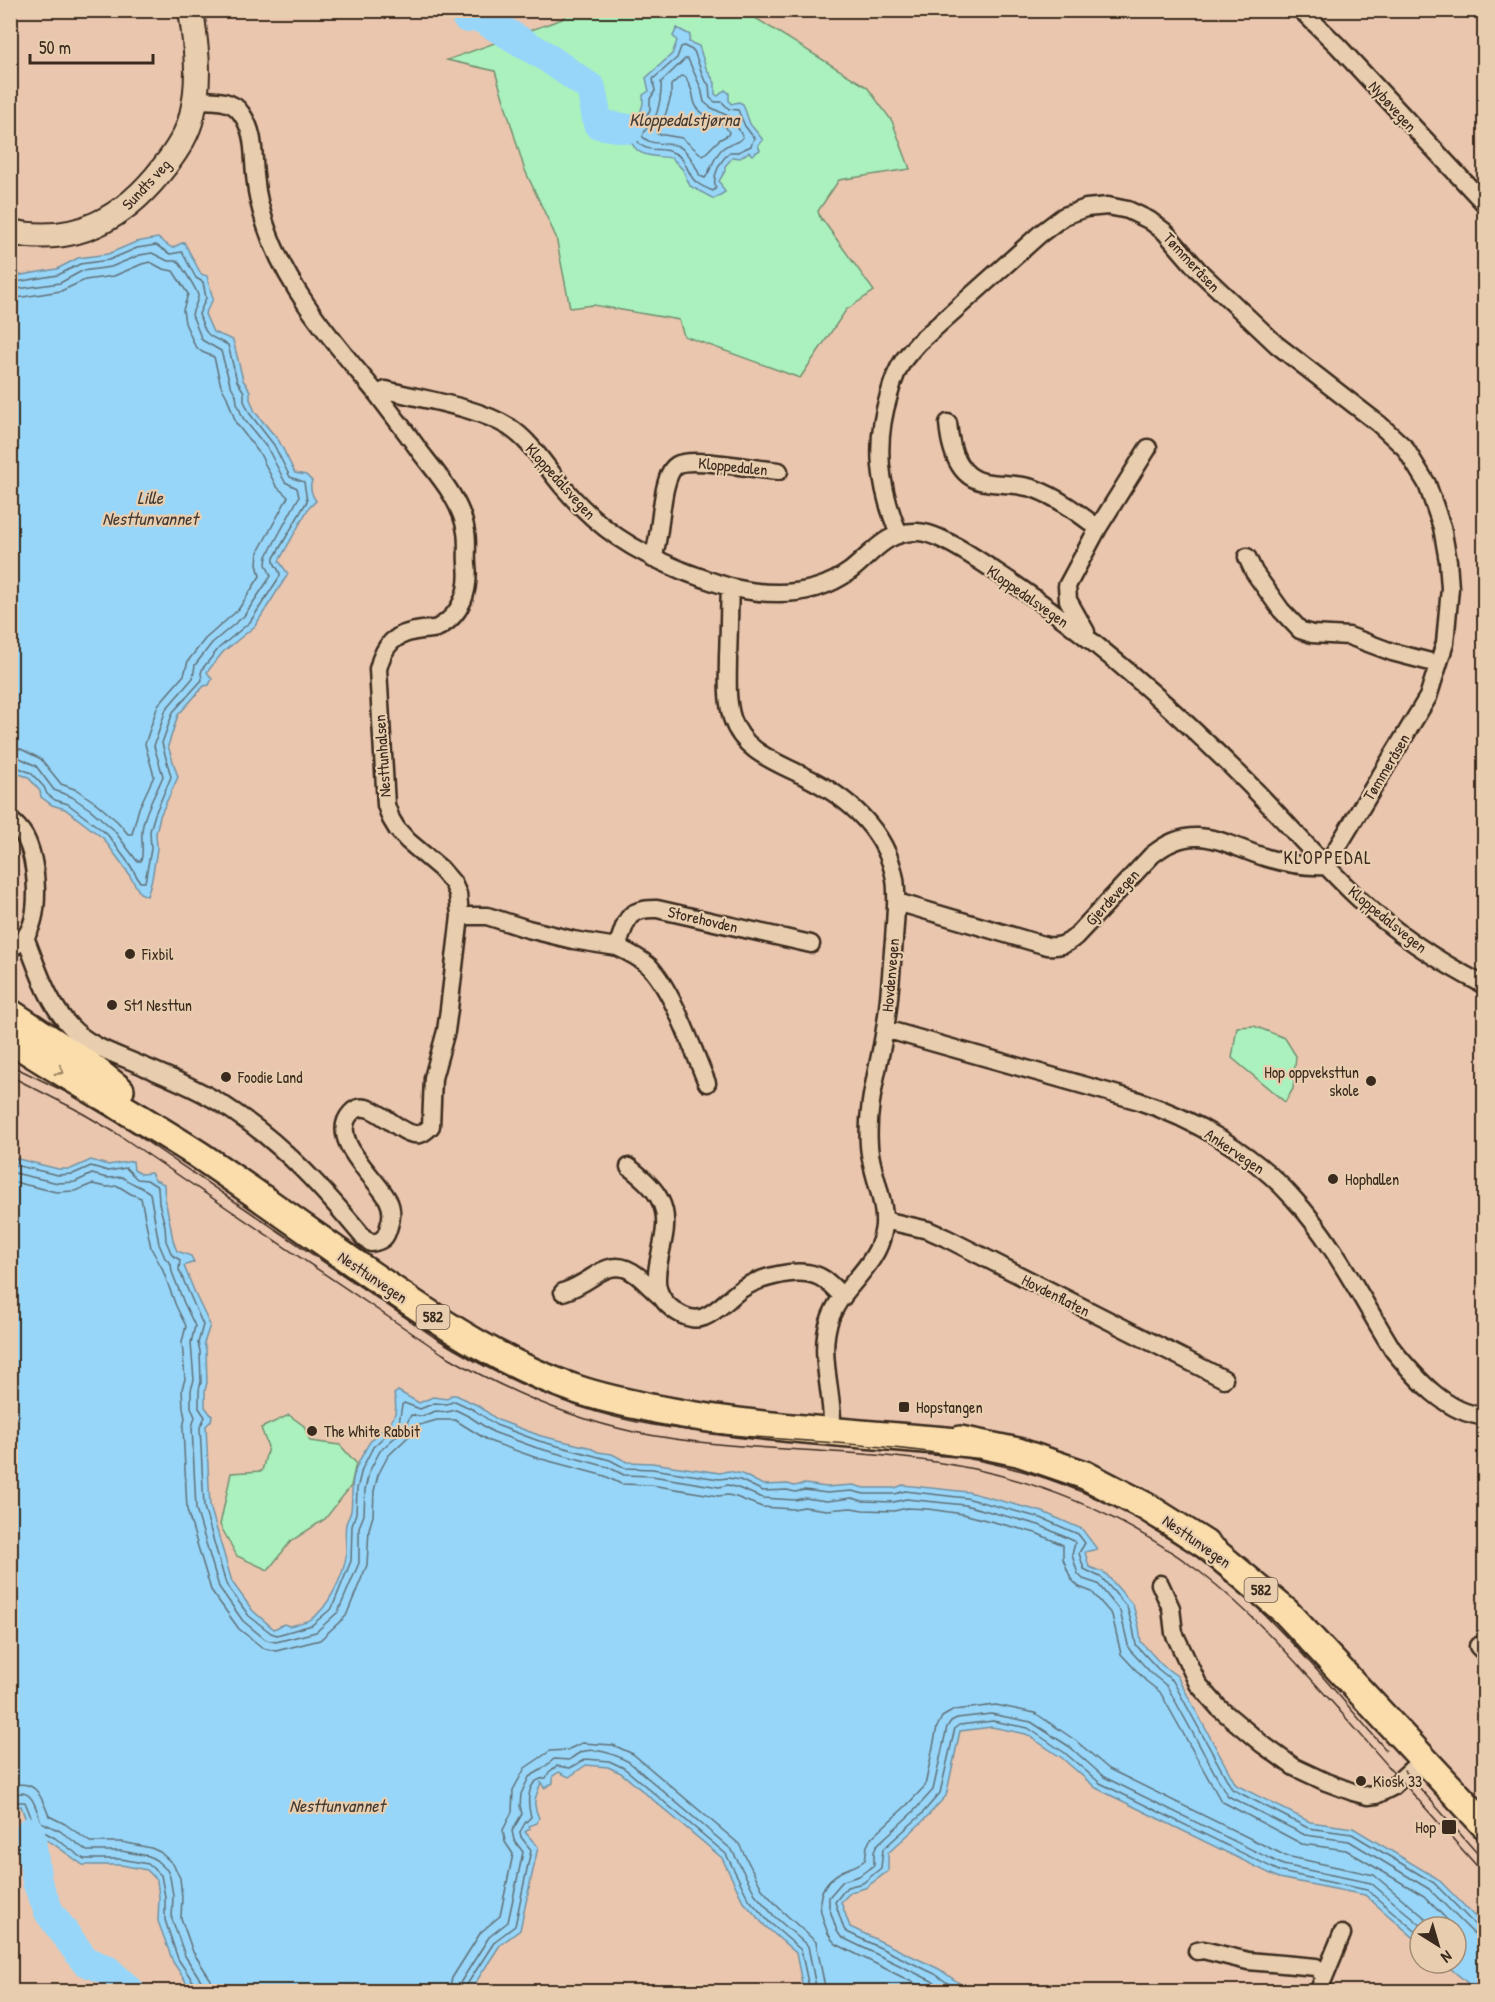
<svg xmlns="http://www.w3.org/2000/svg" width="1495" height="2002" font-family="'Patrick Hand',sans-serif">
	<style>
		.green { fill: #aaf1be; stroke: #728e6e; stroke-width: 1.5 }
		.water { fill: #97d6f9; stroke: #7291a1; stroke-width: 1.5 }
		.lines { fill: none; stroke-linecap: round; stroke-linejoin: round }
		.shore { stroke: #606f76; stroke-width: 1.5 }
		.river { stroke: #97d6f9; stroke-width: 30 }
		.street-casing { stroke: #3b2a1e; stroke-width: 21 }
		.secondary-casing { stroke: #3b2a1e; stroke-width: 28 }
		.primary-casing { stroke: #3b2a1e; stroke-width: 32 }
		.street { stroke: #e8ceaf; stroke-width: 16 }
		.secondary { stroke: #e8ceaf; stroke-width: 24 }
		.primary { stroke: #faddab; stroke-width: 27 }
		.tram { stroke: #3b2a1e; stroke-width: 1.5 }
		.oneway { stroke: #9a8464 }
		.poi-dot { fill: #3b2a1e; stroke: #e8ceaf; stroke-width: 2 }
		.labels { text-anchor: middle; stroke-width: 4.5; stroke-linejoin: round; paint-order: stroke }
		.shield { fill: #e8ceaf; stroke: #6f5b4a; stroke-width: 1.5 }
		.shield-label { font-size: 15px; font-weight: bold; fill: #3b2a1e }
		.street-label { font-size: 16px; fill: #3b2a1e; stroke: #e8ceaf }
		.poi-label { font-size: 16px; fill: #3b2a1e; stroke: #e8ceaf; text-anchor: start }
		.water-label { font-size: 18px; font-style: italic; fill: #443b34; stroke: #e8ceaf }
		.neighbourhood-label { font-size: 18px; letter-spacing: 1.5px; fill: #3b2a1e; stroke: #e8ceaf }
	</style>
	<rect width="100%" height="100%" fill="#eac6af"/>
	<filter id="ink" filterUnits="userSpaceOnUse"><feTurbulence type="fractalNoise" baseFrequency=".0167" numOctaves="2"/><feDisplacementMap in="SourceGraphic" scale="12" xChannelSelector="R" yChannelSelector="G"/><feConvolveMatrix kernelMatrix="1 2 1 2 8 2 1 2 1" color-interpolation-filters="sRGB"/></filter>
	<g filter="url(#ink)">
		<path class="green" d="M570,11H744L867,87L892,121L910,169L839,180L818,211L821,220L822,219L874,291L846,310L800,378L684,336L679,320L593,305L570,308L556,237L524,168L495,71L447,60L562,19Z
			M1254,1026L1285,1038L1296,1056L1293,1089L1285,1102L1232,1058L1237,1027Z
			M289,1415L304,1426L310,1441L340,1445L356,1463L351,1486L325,1519L291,1541L268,1570L237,1556L220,1525L231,1473L262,1471L268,1447L261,1428Z"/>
		<path class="water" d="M677,28L690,35L689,42L699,46L706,68L715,83V94L718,96L725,90L729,93V100L731,104L739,102L743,104L750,124L763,140L758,145L760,150L752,155L749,152L740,158L733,157L725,166V171L719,181L725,192L714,199L690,186L683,170L672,158C649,155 638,159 627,135C633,118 645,114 643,95L649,91L646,78L672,54L677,41L673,36Z
			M158,238L172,248L184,242L201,274L207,276L213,299L205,314L213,332L233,340L243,380L250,391V399L255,412L279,441L295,473L306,475L312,481C309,487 312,496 316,501L308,509L279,561L288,574L255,626L223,652L207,672L212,679L209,685L204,686L178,715L168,746L178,777L160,816L156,833L157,849L152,879L147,896L140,893L125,868L103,838L65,809L52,805L41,797L40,791L28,777L16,773L11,768L10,277L57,269L78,258L108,254L136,242Z
			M14,1158L58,1169H71L91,1160L108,1165L133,1161L134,1170L141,1174L151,1173L155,1180L164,1184C164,1198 167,1209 170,1223C172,1233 172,1241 177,1251L191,1256L194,1262L184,1266L197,1298L210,1325L204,1343L206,1350L207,1383L205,1390V1407L212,1416L211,1421L206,1426L210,1506L232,1582L253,1611L274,1629L284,1624L289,1626C294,1625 308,1621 311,1619C328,1609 343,1576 346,1557C347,1546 344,1535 346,1524C347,1520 350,1516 351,1511C353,1496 350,1481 357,1466C358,1463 368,1444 370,1442C386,1423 401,1423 394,1394L398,1391L419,1403L433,1397L447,1399L451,1395H456L477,1405L498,1420L541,1436L588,1447L598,1452L612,1454L627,1462L652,1463L720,1473L728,1471L742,1474L763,1485L788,1484L794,1486L805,1484L826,1487L853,1485L864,1488H895L903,1485L968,1492L1043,1512L1082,1529L1097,1549L1085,1552L1089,1567L1105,1573L1133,1605L1139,1627L1141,1642L1162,1665L1177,1676L1236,1785L1310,1822L1353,1828L1438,1879L1484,1926V1991H1477L1444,1963H1456V1927H1420V1943L1365,1895L1279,1878L1096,1788L1062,1758L1026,1734L992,1727L960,1731L946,1796L922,1822L888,1853V1871L865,1888L851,1892L841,1902L850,1927L939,1969L970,1991H806L803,1988L796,1953L765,1926L743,1901L722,1858L621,1773L608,1767L586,1765L569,1777L559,1772L553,1776V1783L544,1788L541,1782C536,1799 531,1800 539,1818L537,1823L529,1826L530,1829L525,1832L538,1847L520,1930L500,1945L470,1991H192L173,1962L158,1921L159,1897L157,1880L147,1870L121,1865H83L52,1843L30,1832L21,1806L18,1807L11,1818L10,1159Z"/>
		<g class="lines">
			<path class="shore" d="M684,46L694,51L704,79L709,85L710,98L715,102H722L729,109L738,110L745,126L754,138L751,146L738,152H730C721,160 711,176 716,188L713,191C708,189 701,186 696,182C687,175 687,158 674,153C658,145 644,157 634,135L650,110V99L655,91L653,79L677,58L681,47Z
				M685,59H688L701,88L704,102L710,107L732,118L743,137C738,145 730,142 723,148C713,157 712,169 705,178L700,176C695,165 689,151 678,146C666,141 651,147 642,136C646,128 652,122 656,115C659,108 662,90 661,82Z
				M681,76L686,77C687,82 691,87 692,91C694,98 693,103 698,109C707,120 723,119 729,132L728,135L719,140L703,156L682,138L658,134L656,132L666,113L671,96V85Z
				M10,283L58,275L80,264L109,260L137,248L156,245L170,254L182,252L196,278L203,282L206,298L199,314C207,339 207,334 228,345L237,381L244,392V401L250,414L274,445L290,477L304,482L307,501L274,558C272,566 281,569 280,576L250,622L219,648L203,668L201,673L202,680L173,712L162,743L171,777L155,814L150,831L151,849L145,882H140L130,865L107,834L68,804L55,800L47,794L44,787L31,773L10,764
				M10,290L60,283L82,271L111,267L140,255L152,253L168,261H178C182,267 198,291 198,296C198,302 193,308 192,315L202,340L221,351L230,384L236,395L237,403L243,418L268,449L285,482L297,488L299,497L267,556L266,564L271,576L244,616L212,643L195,665L193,678L166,709L154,746L163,776C156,794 144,812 142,831C141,842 144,851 141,861H137L113,829L91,810L72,797L54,790L36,766L18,757L10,756
				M10,299L61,291L85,280L114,276L142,264L150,262L163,269L173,271L188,294L183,310L185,323L195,346L202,352L214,357L221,386L227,397L236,423L260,454L276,486L288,497L258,552L257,564L260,576L238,610L205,639L188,661L184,675L158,705L145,744L154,776L139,808L132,834H128L118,822L96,803L77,790L61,784L41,759L21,749L10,747
				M10,1164L58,1175L73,1174L91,1166L108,1171L126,1168L137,1179L147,1180L158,1187L159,1203L165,1226L166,1241L172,1255L180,1260L179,1270L203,1325L198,1343L200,1351L201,1382L199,1390V1408L205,1417L200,1427L204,1507L226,1584L249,1616L271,1633L277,1635L312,1625L332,1608L351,1561L352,1526L356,1513L357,1489L362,1469L373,1447L399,1423L402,1405L404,1403L420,1409L435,1403L447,1404L455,1401L474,1410L496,1425L539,1441L610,1460L625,1468L652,1469L719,1479L728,1478L740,1480L763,1491L787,1490L795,1492L805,1490L827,1493L852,1491L864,1494H895L905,1491L966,1498L1041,1518L1078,1534L1085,1543L1079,1553L1084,1569L1102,1578L1127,1607L1133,1628L1136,1645L1158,1669L1173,1681L1232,1789L1308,1828L1352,1834L1434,1883L1478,1928L1484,1929
				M10,1172L58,1183L75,1182L92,1174L107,1178L122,1177C131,1184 141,1186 150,1193L159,1244L165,1258L171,1264L172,1272L184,1303L195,1326L191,1343L194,1380L191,1390V1407L195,1417L192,1427L196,1509L219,1587L243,1621L266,1640L276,1642L316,1632L338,1612L359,1563V1527L364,1515L365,1490L369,1472L380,1451L404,1429L411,1415L422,1416L436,1411L447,1412L456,1410L470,1417L493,1432L537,1448L608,1467L624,1475L652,1476L719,1487L728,1485L738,1488L763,1498L795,1500L805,1498L827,1501L852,1498L863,1501L894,1502L906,1499L965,1505L1039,1525L1074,1541L1075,1543L1072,1555L1078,1574L1083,1579L1098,1584L1120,1611L1129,1649L1152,1674L1167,1686L1224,1790L1228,1796L1305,1835L1349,1841L1429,1889L1473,1933L1484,1937
				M10,1181L56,1192L75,1191L92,1184L107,1187L118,1186L131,1194L141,1198L151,1248L162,1268L176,1306L186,1326L182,1342L185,1379L182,1389L183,1408L185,1418L183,1428L187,1510L211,1590L239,1629L263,1648L276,1651L320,1640L346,1616L367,1565L369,1529L373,1516L374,1491L378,1475L388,1456L410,1435L416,1426L437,1420H455L489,1441L534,1457L605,1476L621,1484L651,1485L718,1496L728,1495L736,1497L762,1507L793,1509L804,1507L827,1510L851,1508L863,1510L894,1511L907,1508L928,1509L963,1514L1036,1533L1063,1545V1559L1071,1579L1079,1587L1092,1592L1112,1615L1121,1654L1146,1681L1160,1692L1221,1801L1302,1844L1346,1850L1424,1896L1454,1927
				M10,1786C37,1778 41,1797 49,1816L65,1824L90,1842H122L151,1848L160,1852L173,1864L180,1878L182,1897L181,1918L193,1952L211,1980L213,1992
				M10,1796C33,1785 35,1807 41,1822L60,1831L87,1851H121L149,1856L156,1860L167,1870L170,1877L173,1895L172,1919L185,1956L202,1982L204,1992
				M10,1808L16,1802H25L35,1827L55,1838L84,1859H121L148,1864L161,1875L165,1897V1920L178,1959L196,1986L197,1992
				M449,1992L452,1978L481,1932L500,1916L513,1854L505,1842L503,1830L512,1812L513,1790L525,1768L550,1751L567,1750L582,1743L613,1745L633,1754L739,1844L762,1889L781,1910L816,1942L826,1992
				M458,1992L460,1983L489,1937L508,1922L523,1852L514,1840L512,1831L522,1814L520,1806L521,1794L529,1777L541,1770L554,1759L569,1760C573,1757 577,1754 581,1752C596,1747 616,1755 629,1762L732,1850L755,1894L775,1917L808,1946L817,1992
				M466,1992V1986L495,1941L515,1926L531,1850L521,1837L520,1832L525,1823L531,1817C527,1803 526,1779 546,1778L549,1772L557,1766L570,1768L586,1759L609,1761L624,1768L726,1854L748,1898L769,1922L801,1950L810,1992
				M932,1992L836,1944C828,1937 826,1928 823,1919C816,1899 821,1884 839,1873C848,1867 855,1868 865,1860L867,1846L871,1838L907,1805L925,1786L937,1727L942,1717L954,1710L996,1705L1035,1713L1075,1740L1109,1769L1286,1856L1374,1875L1436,1927
				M947,1992L932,1981L841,1937L837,1931L829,1907V1897L843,1881L859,1876L874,1865V1852L877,1845L913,1812L933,1790L947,1727L951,1721L957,1718L991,1714L1031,1722L1070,1747L1104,1777L1283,1865L1371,1883L1423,1927
				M960,1992L935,1974L847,1932L844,1929L835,1902L847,1887L863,1883L881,1868L883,1849L919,1817L940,1793L955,1728L959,1725L993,1721L1028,1728L1065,1753L1100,1783L1281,1872L1367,1890L1420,1935"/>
			<path class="river" d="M467,18L478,16L545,56L591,88L598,124L629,129
				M30,1832L37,1882L49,1912L85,1961L107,1970L131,1992"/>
			<g class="street-casing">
				<path id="street" d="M1301,10L1338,46L1484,203
					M195,100C211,101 231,98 241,113C257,135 252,158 256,183C257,197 261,210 265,223C286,289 334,342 377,394L386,390C425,400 474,406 509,427C532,442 545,466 563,487C599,529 632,550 683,571C700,577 717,584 734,588C775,597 816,596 850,571C872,554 887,530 918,532C943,533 991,569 1013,583C1097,640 1173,708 1245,780C1283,818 1318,860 1357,897C1394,932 1439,962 1484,985
					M948,423C950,446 957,477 984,482C1002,485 1018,483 1035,489C1059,498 1078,513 1098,528
					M1247,557L1254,572L1281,610L1300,630L1312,634L1349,636L1392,652L1438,664
					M653,559C660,536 660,512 665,489C667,481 669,470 677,465C692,456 758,470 779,471
					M730,587C729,611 729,634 728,657C728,677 726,698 732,718C743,751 774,761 802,775C846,796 886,829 895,879C898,899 895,920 894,940C891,970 890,1000 885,1029C879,1068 866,1105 869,1145C870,1171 889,1206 883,1232C877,1267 841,1287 830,1319C818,1351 832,1389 832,1422
					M1086,632L1068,600L1067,586L1098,528L1148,448
					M10,820C17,825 21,830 25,837C37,860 42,916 25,937C21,942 15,946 10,949
					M897,902L1047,946C1059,947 1066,945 1075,937L1152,855C1194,820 1223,844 1267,858C1287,864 1306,867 1326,866L1428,697L1445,643L1450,588L1448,561L1442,527L1427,484L1405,448L1379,424L1277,345L1198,270L1165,232L1149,220L1128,210L1108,206L1086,208L1064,216L1040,234L918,343C913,349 907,355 903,361C896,371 892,384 889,395C874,443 879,487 899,534
					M460,916H487L528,929L573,940L617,947C627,921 625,908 657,909L811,944
					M25,937C37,967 47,1002 70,1026C90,1048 119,1055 145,1067C176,1080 207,1093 234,1112C285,1146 326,1192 364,1238L371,1243C383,1241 386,1238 389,1226C392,1218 392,1208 388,1200C377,1178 327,1139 351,1113C370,1092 399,1139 420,1134C424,1133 428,1129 431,1126L433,1078L446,1031L449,1009L460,916L458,894L453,883L441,869L408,841L397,829L391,819L386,805L378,669C384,644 395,633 422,630C428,629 434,630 439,627C462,614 470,590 467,564C466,554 468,543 466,532C462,502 439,476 421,453C407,433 392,414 377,394
					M617,947C628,952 640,958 649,966C673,991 693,1050 707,1083
					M885,1029L1136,1100C1194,1119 1252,1152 1293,1198C1333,1241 1362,1300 1393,1350C1416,1378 1447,1414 1484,1416
					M629,1167C640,1176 654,1187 660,1200C681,1240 628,1287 682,1315C688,1318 697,1320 704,1317C717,1312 729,1298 740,1290C757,1278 795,1268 815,1275C826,1278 835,1289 843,1297
					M884,1220L928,1230L946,1238L1224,1379
					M563,1292C576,1288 586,1281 597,1274C626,1255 640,1279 661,1297
					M1160,1584L1171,1608L1174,1633L1198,1684L1219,1708L1262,1744L1294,1767L1326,1782L1353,1792L1368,1796L1376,1795L1392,1787L1424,1758
					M1478,1646L1484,1652
					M1197,1951L1203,1950L1248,1961L1316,1967L1324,1976
					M1318,1992L1342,1934"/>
			</g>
			<g class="secondary-casing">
				<path id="secondary" d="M10,232C76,246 125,218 164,167C176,152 188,133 192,115C201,79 196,46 191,10"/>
			</g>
			<g class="primary-casing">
				<path id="primary" d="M10,1013L90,1066L120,1090
					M10,1039C72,1080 137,1115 199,1155C263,1198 325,1244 389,1287C447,1327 506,1365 573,1388C600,1398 628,1403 656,1409C762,1430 870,1433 978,1444
					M960,1440L1018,1452L1085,1475L1145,1506L1205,1544L1285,1611L1484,1824"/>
			</g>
			<use href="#street" class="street"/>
			<use href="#secondary" class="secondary"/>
			<use href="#primary" class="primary"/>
			<path class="tram" d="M10,1065L72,1095L109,1116L434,1337C501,1379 575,1412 653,1425C788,1448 929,1435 1059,1483C1125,1507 1187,1545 1239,1591C1293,1639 1339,1696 1386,1750
				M10,1076L75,1109L116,1133L443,1354C503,1389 565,1417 634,1432C746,1455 862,1445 974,1469C1056,1487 1133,1522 1200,1572C1252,1612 1295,1661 1339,1710C1387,1765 1436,1820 1484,1874
				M1404,1770L1484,1861"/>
		</g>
		<defs><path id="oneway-chevron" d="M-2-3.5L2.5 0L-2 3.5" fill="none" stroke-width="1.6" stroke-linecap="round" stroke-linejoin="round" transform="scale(1.5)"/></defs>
		<use class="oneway" href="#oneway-chevron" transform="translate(60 1071) rotate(31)"/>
	</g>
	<g class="poi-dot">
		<circle cx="130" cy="954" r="6"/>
		<circle cx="112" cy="1005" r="6"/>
		<circle cx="226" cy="1077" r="6"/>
		<circle cx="1371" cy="1081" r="6"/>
		<circle cx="1333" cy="1179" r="6"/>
		<rect x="898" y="1401" width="12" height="12" rx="3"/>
		<circle cx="312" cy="1431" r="6"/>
		<circle cx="1361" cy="1781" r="6"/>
		<rect x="1441" y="1819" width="16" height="16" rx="3"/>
	</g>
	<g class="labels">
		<g class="shield">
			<rect x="416.5" y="1305" width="33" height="24" rx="4.5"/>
			<rect x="1244.5" y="1578" width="33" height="24" rx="4.5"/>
		</g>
		<g class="shield-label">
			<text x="433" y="1322">582</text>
			<text x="1261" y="1595">582</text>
		</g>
		<g class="street-label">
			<text transform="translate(1393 106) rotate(48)" y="6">Nybøvegen</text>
			<text transform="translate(146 184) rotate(-47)" y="6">Sundts veg</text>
			<text transform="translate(1192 262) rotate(47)" y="6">Tømmeråsen</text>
			<text transform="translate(733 466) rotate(6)" y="6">Kloppedalen</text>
			<text transform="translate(561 481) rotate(48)" y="6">Kloppedalsvegen</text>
			<text transform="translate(1028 596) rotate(35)" y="6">Kloppedalsvegen</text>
			<text transform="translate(382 756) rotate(-94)" y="6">Nesttunhalsen</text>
			<text transform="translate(1386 767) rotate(-59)" y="6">Tømmeråsen</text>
			<text transform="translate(1112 897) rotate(-47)" y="6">Gjerdevegen</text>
			<text transform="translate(703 919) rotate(13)" y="6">Storehovden</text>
			<text transform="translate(1388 919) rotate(39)" y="6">Kloppedalsvegen</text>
			<text transform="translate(890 975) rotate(-85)" y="6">Hovdenvegen</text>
			<text transform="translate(1235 1151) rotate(34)" y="6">Ankervegen</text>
			<text transform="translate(373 1277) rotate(34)" y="6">Nesttunvegen</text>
			<text transform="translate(1056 1295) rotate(27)" y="6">Hovdenflaten</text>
			<text transform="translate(1197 1541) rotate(35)" y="6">Nesttunvegen</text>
		</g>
		<g class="poi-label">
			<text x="142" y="960">Fixbil</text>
			<text x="124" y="1011">St1 Nesttun</text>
			<text x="1359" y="1078" text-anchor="end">Hop oppveksttun<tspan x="1359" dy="18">skole</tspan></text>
			<text x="238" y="1083">Foodie Land</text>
			<text x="1345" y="1185">Hophallen</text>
			<text x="916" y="1413">Hopstangen</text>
			<text x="324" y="1437">The White Rabbit</text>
			<text x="1373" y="1787">Kiosk 33</text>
			<text x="1436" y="1833" text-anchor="end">Hop</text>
		</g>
		<g class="water-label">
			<text x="684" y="126">Kloppedalstjørna</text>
			<text x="150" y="504">Lille<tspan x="150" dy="21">Nesttunvannet</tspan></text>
			<text x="337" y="1812">Nesttunvannet</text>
		</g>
		<g class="neighbourhood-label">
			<text x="1328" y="864">KLOPPEDAL</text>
		</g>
	</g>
	<rect width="1495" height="2002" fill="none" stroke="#e8ceaf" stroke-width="36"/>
	<rect x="18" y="18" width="1459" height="1966" fill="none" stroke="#3b2a1e" stroke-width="2" filter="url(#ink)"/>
	<g transform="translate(1438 1945) rotate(143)"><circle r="28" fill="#e8ceaf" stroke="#a38c75" stroke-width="1.5"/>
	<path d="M0-4.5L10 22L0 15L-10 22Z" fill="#3b2a1e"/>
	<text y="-9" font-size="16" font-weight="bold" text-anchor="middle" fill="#3b2a1e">N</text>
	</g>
	<path d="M30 54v9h123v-9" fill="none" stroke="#3b2a1e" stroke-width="3"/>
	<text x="39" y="54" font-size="18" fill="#3b2a1e" stroke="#e8ceaf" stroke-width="4.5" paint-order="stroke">50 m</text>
</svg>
